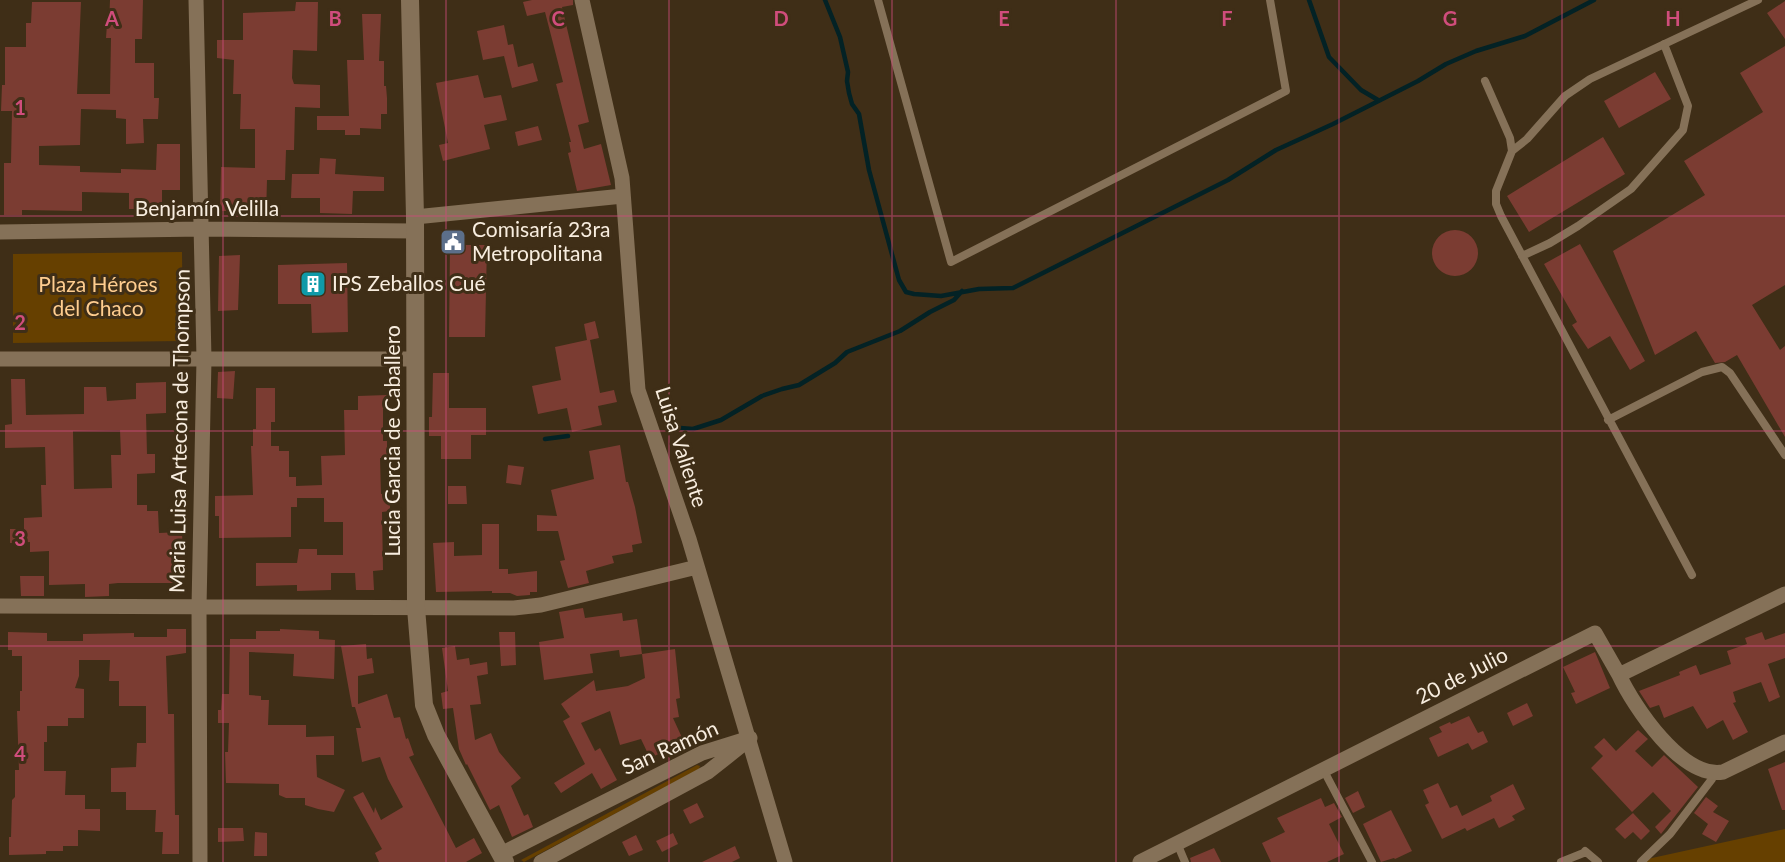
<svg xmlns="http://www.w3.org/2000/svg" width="1785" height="862" font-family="Lato,sans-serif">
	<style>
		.green { fill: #664000 }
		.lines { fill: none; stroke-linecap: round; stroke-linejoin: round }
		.stream { stroke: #032225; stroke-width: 4.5 }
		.building { fill: #7b3c32; fill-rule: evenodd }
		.lane { stroke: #857158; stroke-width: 8 }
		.street { stroke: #857158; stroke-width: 15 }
		.secondary { stroke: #857158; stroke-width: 18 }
		.grid { fill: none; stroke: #d04d7c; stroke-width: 1.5; stroke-opacity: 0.55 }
		.labels { text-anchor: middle; stroke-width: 6; stroke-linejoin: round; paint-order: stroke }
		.street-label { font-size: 21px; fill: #f8eddf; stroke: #3f2e17 }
		.poi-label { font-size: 21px; fill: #f8eddf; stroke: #3f2e17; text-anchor: start }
		.park-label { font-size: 21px; fill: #ffcd8f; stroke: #3f2e17 }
		.grid-label { font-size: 20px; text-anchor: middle; font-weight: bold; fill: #d04d7c; stroke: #3f2e17; stroke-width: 6; stroke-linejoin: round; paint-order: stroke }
	</style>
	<rect width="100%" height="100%" fill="#3f2e17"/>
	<path class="green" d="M182,252L183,341L13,343V254Z
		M697,765L700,766L699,769L524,862L521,860Z
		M1785,829V862H1636L1652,858Z"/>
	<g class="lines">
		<path class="stream" d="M825,0L840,37L848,72L847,81L849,93L852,104L859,114L869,170L899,280L906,292L914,294L941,296L979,289L1013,288L1228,180L1276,150L1333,124L1418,81L1446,64L1476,51L1525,36L1594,0
			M1309,0L1329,57L1361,90L1378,100
			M680,428L693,429L721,420L762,396L782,389L799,385L835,363L847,352L900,331L930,312L954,300L962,291
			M545,439L568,436"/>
	</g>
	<path class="building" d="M110,0H143L142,39H135V63H154V98H159L158,119H143L144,143L126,144V119L116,118V110L81,109L80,145L39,146V165L80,166V172L121,173V169L156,170L157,144H180V190H162V209H129V193L82,192V211L22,210V215H4V163H11L12,111H1L2,85H5V47H26V23H31L32,2H81L77,94H110L111,38H106L107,24H109Z
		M532,0H573V5L562,7L589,122L578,125L584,149L601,144L611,185L577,191L568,153L571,152L569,142H571L556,84L563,82L545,12L527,16L523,2Z
		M1785,1V39L1767,13Z
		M296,2H318L317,51L293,50L292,78L294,84L320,85V108L295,107L294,150H286L285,180H267L266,215H250V211H220L221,167L255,168V129H240L241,94H233L234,60L217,58V40H243V13L295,11Z
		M362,14H381L379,61H384V86H386L387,98V114H381V129L360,128V135H345V130H317V116H349L347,60H364Z
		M504,25L508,45L513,44L518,67L533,63L538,81L512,88L504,56L483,60L477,31Z
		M1785,46V285L1752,305L1780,350L1785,346V437L1737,355L1725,362L1715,363L1696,331L1655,355L1613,251L1705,195L1684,161L1763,112L1740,73Z
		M1655,72L1671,99L1619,128L1604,101Z
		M478,75L484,98L501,95L507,120L484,125L490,149L443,161L439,145L448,143L436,83Z
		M538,126L542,140L518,146L515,132Z
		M1603,137L1625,174L1529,232L1507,196Z
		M320,158L336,159L335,174L384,177V191H353L352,214L320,213V198H291L292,174H319Z
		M1432 253a23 23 0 1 1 46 0a23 23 0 1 1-46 0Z
		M1580,244L1645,361L1630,370L1610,336L1588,349L1572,325L1577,322L1544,264Z
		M450,245H487L485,337H449Z
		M240,255L238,310L218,311L219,256Z
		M347,263L348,332L312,333L311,304H278V265Z
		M595,321L599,338L590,340L600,393L614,390L617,402L598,406L602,425L572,432L567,408L538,414L532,386L561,380L555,347L587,340L584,324Z
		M235,371L233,399L217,398L218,372Z
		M433,373H449V408H486V435H471V459H441V436H429V417H432Z
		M11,379H25L26,415L84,414V387H106L107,401L136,399V383L166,382V413L146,414L147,454H155V473L137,474V505H147V511H158L159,533L182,532L184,583H118L109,584V596L85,597V584L49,585V551L30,552V542L10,543V529H24V518L42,517L41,485H46L45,447L5,448V425L12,424ZM120,430L121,455H111L112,488L74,489L73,431Z
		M256,388H275V422H271V446H279V451H289V477H296V486L322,485L321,456L345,455L344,410H358V396L387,395L388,409H383V441H387V458H380L381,494L390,493V511L382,512L383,570L373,571L374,590H356L355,573H331V590L297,591V585L256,586V563H297L299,549H317V555H343V522H324V498H297V507H291V537L219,538V516H215V496L253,495L251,446H253V429H256Z
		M620,445L626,482H628L635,507L642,543L632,545L633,552L612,556L614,563L586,571L589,583L568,588L560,561L565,560L558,531H537V515L557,516L551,490L594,479L589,451Z
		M508,465L524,467L521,485L506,483Z
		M448,486H466L467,504H448Z
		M482,524H499V569H508V574L537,571V592H530V595L517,596L510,593H492V591L436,592L433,543L454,542V556L482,555Z
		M20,576H44V596H21Z
		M583,608L585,618L622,613L623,621L637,619L642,654L620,657L619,650L590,654L593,673L544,680L539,642L564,638L559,612Z
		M167,629H186V653L166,656L168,714H174L175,815H179V854H162L163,832H155L156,810H126V792H111V768L136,767L137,743H146V706H119V681H109L110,660H79V676L75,688L84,689V718H68V726H47V742H44V771H66L65,795H85V809H100V831L78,830V846H63V851H46V854L9,855V837H11L12,800L15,797V770H19L17,711H20V691H22V656H12V650H8V632L47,633V641H83V634L134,633V637H167Z
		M280,629L319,631V639L335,640L334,679L293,676L294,654L249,652V695L261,696V700H269L268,725H306V737L334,736V755H316L317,777L345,790L334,812L318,809L305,805V798H286L279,795V784L226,783L225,752H228L229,723H218V710H221L222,694H229L230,639H256V631H280Z
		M499,632H515L516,665L501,666Z
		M1762,632L1765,640L1785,633V658L1768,664L1780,697L1769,702L1761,682L1733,692L1736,702L1733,703L1748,732L1733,740L1723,720L1707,729L1693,706L1664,718L1659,705L1650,708L1639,691L1680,675L1679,672L1696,665L1700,675L1731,664L1727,651L1747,644L1745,638Z
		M366,644L367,659L372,658L374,673L358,676V704L387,694L394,718L400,717L406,739L408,738L414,755L409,757L456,848L474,838L482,853L466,862H379L375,853L382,849L353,797L363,792L374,813L375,807L381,820L403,807L388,779L380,757L362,762L356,728H361L355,707H352L341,646Z
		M455,646L457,660L469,658L470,665L487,662L488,674L477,676L481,704L470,705L475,740L491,733L499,752L521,778L511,786L524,816L528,814L533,827L512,837L499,805L490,810L467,764L466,765L459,749L453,708L443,709L441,693L448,691L442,648Z
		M675,649L680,698L676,699L679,717L673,718L684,742L650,758L641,739L620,745L610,711L581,723L595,751L600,748L617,780L601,789L592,773L561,793L554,783L585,764L563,721L570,717L561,704L594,680L596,691L628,686L645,678L642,654Z
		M1595,652L1610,688L1576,704L1571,693L1575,692L1563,667Z
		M1527,703L1533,716L1513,726L1507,713Z
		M1469,716L1478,733L1483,731L1488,742L1472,750L1468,743L1438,757L1429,738L1442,732L1439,727L1450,722L1451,724Z
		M1638,730L1648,739L1635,751L1652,767L1664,755L1698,787L1661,834L1655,827L1671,811L1653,792L1632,812L1591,768L1603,756L1594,747L1604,738L1616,751Z
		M1785,762V810H1782L1768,769Z
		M1438,783L1450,808L1457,805L1462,816L1492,801L1490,796L1513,784L1525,809L1512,816L1515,820L1499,828L1494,818L1467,831L1465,828L1442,839L1425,805L1429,803L1423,790Z
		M1358,791L1365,807L1353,813L1345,798Z
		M1706,797L1718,806L1713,812L1729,821L1716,842L1702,834L1708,824L1694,813Z
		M1321,798L1325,807L1334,803L1342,817L1329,824L1344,854L1327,862H1271L1262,843L1285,832L1277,818Z
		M697,803L704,817L690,824L683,810Z
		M1391,810L1412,851L1395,859L1394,858L1381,862L1363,824Z
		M1633,813L1650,831L1641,840L1633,832L1625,839L1615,829Z
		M218,828H243L244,841L218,842Z
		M255,832L267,833V856H254Z
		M673,833L678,844L662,852L656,841Z
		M636,835L643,850L629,856L622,842Z
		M735,846L740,858L732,862H702Z
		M1214,848L1221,862H1191L1190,858Z"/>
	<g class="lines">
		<path class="lane" d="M878,0L951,262L1286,91L1270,0
			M1485,81L1510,138L1512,151L1496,191V204L1501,216L1692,575
			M1512,151L1527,139L1565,96L1590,79L1758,0
			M1522,256L1550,243L1578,226L1631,189L1683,130L1688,106L1664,44
			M1608,420L1702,372L1722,367L1730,373L1785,455
			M1323,769L1372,862
			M1177,843L1185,862
			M1585,851L1598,862
			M1561,862L1586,852
			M1641,862L1670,834L1712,779L1714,774"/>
		<path class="street" d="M196,0L204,359L199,607L200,862
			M582,0L622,178L638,390L689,539L785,862
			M415,217L623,196
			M0,232L202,229L414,231
			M0,359H415
			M0,606L514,608L541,605L697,567
			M1619,675C1634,707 1682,779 1723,772L1785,742
			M501,854L702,753L750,738
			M541,862L708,772L742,745
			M1140,862L1595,633L1619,675L1785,594"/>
		<path class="secondary" d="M410,0L415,217L416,608L424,705L436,735L505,862"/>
	</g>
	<path class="grid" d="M223,0V862M446,0V862M669,0V862M892,0V862M1116,0V862M1339,0V862M1562,0V862M0,216H1785M0,431H1785M0,646H1785"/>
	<defs>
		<g id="civic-square" transform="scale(1.35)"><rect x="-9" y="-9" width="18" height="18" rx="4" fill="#5c6f8a" stroke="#3f2e17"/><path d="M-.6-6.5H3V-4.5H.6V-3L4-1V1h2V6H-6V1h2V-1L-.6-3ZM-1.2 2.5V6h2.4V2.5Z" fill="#fff"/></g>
		<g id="building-square" transform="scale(1.35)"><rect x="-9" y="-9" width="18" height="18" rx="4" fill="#0f9aa8" stroke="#3f2e17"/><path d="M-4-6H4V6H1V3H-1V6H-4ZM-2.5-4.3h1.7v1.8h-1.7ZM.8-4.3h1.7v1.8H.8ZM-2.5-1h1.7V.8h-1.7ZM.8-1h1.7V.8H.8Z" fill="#fff"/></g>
	</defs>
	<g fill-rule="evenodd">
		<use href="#civic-square" x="453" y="242"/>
		<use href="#building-square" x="313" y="284"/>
	</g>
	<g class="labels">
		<g class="street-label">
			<text x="207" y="216">Benjamín Velilla</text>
			<text transform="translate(180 431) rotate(-89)" y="7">Maria Luisa Artecona de Thompson</text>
			<text transform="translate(393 441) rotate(-90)" y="7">Lucia Garcia de Caballero</text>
			<text transform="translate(681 447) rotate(72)" y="7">Luisa Valiente</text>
			<text transform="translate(1462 676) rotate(-27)" y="7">20 de Julio</text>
			<text transform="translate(670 748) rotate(-24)" y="7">San Ramón</text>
		</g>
		<g class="poi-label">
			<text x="472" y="237">Comisaría 23ra<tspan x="472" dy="24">Metropolitana</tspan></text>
			<text x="332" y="291">IPS Zeballos Cué</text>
		</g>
		<g class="park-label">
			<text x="98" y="292">Plaza Héroes<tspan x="98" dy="24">del Chaco</tspan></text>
		</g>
	</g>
	<g class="grid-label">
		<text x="112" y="26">A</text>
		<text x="335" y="26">B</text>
		<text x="558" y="26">C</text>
		<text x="781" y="26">D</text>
		<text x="1004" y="26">E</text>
		<text x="1227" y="26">F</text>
		<text x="1450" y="26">G</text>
		<text x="1673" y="26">H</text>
		<text x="20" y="115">1</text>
		<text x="20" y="330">2</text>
		<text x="20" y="546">3</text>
		<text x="20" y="761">4</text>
	</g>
</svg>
